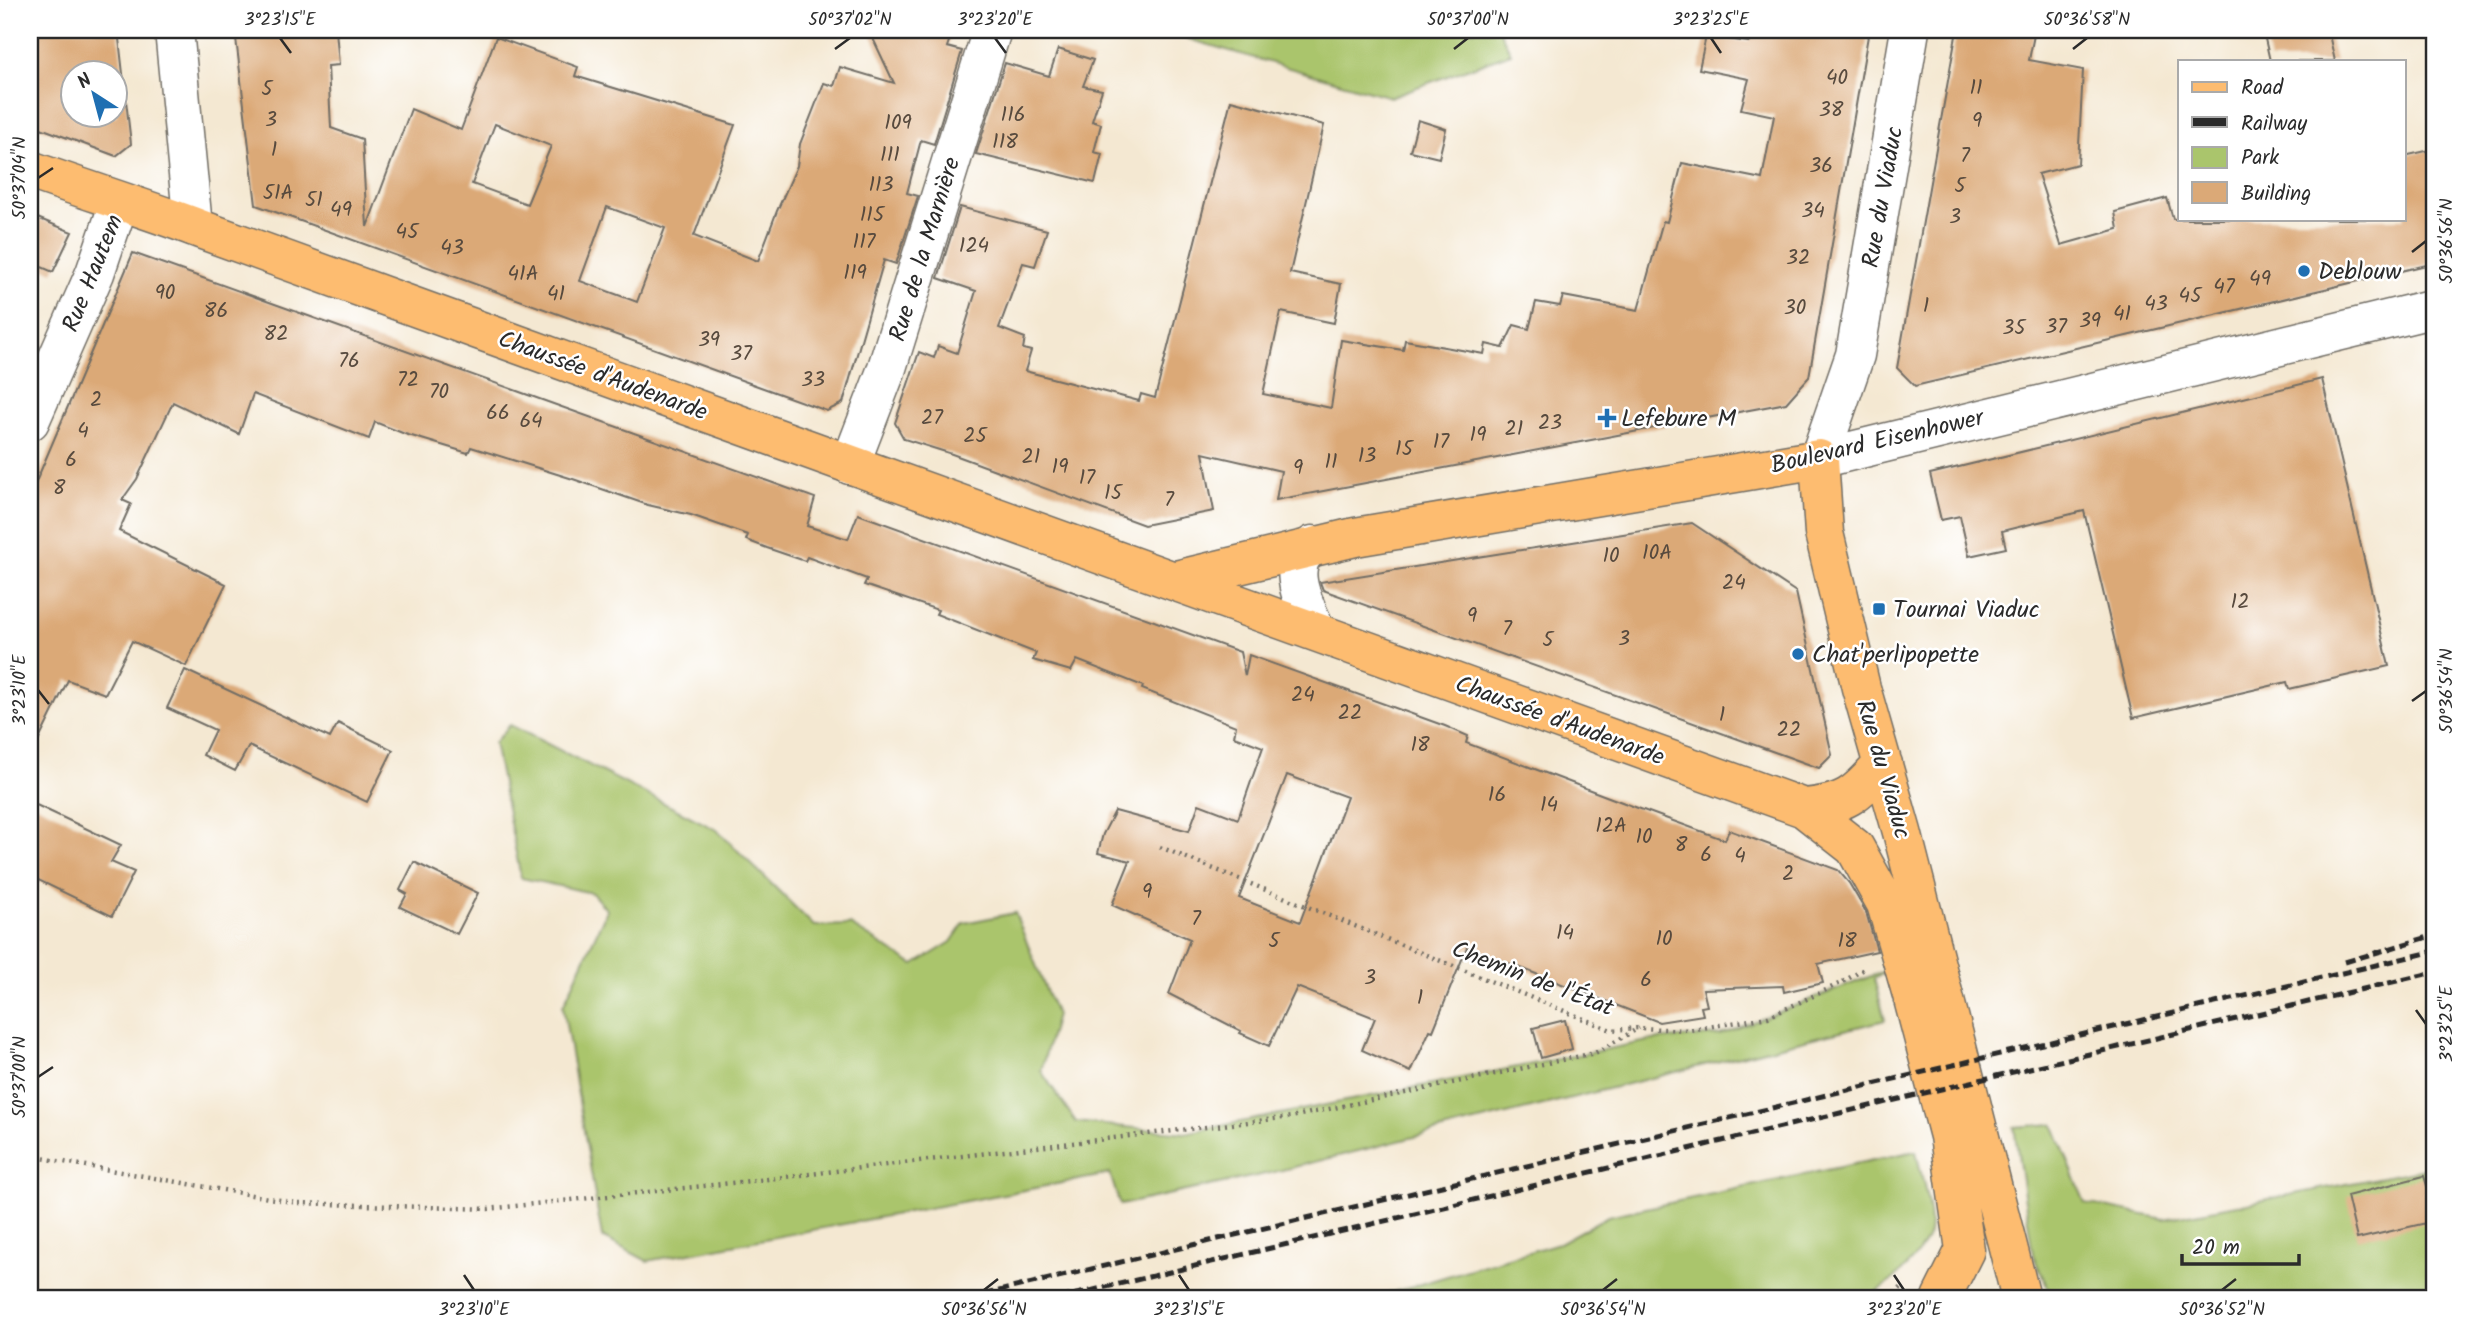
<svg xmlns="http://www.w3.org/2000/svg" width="2465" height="1328" font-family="Kalam,sans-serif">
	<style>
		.green { fill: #aac56c; stroke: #6a784c; stroke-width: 2 }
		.building { fill: #dba977; fill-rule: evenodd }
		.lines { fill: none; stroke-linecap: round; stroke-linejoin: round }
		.minor-casing { stroke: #716d65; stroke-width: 41 }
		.major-casing { stroke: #716d65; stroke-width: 41 }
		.path { stroke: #716d65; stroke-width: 4.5; stroke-dasharray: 2 5; stroke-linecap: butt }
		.minor { stroke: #fff; stroke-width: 38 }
		.major { stroke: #fdbc70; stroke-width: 38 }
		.rail { stroke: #2b2b2b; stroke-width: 5; stroke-dasharray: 10 5; stroke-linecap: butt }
		.ticks { fill: none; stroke: #2b2b2b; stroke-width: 2.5 }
		.poi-dot { fill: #1f6fb2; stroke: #fff; stroke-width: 2.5 }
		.labels { text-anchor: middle; stroke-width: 5; stroke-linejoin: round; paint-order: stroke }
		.number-label { font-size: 21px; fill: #574a3e }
		.street-label { font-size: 24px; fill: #2b2b2b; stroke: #fff }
		.poi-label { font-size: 24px; fill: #2b2b2b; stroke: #fff; text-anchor: start }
		.neatline { fill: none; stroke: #2b2b2b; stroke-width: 2.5 }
		.ticks-label { font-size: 18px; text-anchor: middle; fill: #2b2b2b }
	</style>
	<rect width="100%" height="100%" fill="#fff"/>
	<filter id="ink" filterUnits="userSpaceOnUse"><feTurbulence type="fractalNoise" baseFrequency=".0143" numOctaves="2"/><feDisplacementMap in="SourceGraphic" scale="14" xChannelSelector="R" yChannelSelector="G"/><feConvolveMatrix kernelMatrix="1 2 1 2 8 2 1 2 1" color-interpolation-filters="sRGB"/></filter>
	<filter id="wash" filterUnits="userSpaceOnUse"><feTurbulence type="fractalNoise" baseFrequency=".00686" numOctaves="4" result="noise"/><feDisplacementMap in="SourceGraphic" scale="28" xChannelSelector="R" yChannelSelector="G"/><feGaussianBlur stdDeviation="1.57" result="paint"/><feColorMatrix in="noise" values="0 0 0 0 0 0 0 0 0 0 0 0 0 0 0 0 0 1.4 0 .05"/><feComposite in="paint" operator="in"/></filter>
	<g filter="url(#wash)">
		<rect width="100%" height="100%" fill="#f4e8d2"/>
		<path class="green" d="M1157,30H1499L1511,53L1390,97Z
			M510,725L717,830L814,926L850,925L914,965L951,942L964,923L1015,913L1056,1015L1041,1071L1076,1122L1185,1133L1653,1040L1720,1035L1892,968L1874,979L1885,1020L1270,1173L1120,1205L1110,1174L647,1261L602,1237L563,1006L607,910L592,893L521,878L494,743Z
			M2053,1124L2085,1203L2164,1219L2435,1167V1290L2399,1298H2056L2046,1284L2033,1255L2014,1127Z
			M1916,1151C1920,1172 1935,1217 1928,1236C1920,1257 1884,1292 1863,1298H1373L1559,1243L1608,1216Z"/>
		<g id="blocks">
			<path class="building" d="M30,30H118L131,144L116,156L30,124ZM74,74H116V116H74Z
				M235,30H336L339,65L328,66L331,128L362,139L367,227L411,109L461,130L496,37L578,67L575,76L735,125L694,236L758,261L777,211L797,166L800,144L824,83L834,86L840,67L894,83L869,30H953L947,47L962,51L934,144L921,140L907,193L918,196L896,264L884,260L843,403L827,411L256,205ZM495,124L551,146L527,204L472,184ZM607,207L665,228L637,302L580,281Z
				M1749,30H1869L1809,377L1786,403L1276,500L1281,471L1203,453L1214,511L1144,525L952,454L904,439L895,423L919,352L934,358L938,346L957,353L976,291L938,278L960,207L1047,230L1035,266L1023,263L999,328L1025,338L1023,349L1031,351L1025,371L1139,401L1141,394L1155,398L1231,100L1324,125L1290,273L1341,284L1334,323L1281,312L1263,394L1331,408L1341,340L1403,350L1405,340L1484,354L1486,344L1503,348L1514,325L1529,329L1536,302L1560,306L1563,296L1638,310L1663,221L1667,222L1682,163L1762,179L1774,116L1741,109L1749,79L1699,69L1706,36L1749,42Z
				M1957,30H2035L2029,60L2083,70L2078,164L2038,174L2061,245L2118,229L2115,212L2167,198L2173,219H2404V156L2435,149V263L1915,386L1897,368Z
				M2263,30H2328L2335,61H2270Z
				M1058,49L1093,60L1083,86L1102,90L1092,121L1101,124L1094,152L1102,154L1095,183L976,154L1005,63L1049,76Z
				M1418,120L1446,129L1439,158L1410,151Z
				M30,215L72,232L53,272L30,262Z
				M133,253L815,498L807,526L848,539L858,514L1240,652L1245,676L1249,655L1445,726L1468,736L1466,743L1635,807L1725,840L1729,830L1838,870L1849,883L1866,912L1877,951L1818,964L1823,983L1784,992L1783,986L1703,989L1707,1006L1701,1007L1703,1015L1659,1022L1467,947L1433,1031L1430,1030L1411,1072L1362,1050L1375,1018L1297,987L1269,1046L1240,1033L1241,1031L1169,994L1190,939L1112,905L1130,861L1098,853L1103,834L1115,811L1189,831L1199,804L1238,819L1263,747L1234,736L1236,726L1142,689L1143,686L1077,660L1071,671L1033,660L1036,653L936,614L938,610L864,585L867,579L807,557L805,561L767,548L746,540L748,535L691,515L648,505L573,479L471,447L468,453L405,434L375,422L369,439L253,394L239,434L173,402L137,479L122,500L131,504L119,531L226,584L186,666L132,641L105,694L68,680L30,758V496ZM1287,775L1347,797L1300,922L1239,898Z
				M2322,379L2389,666L2289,689L2287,682L2133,718L2084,511L2002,531L2006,548L1969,556L1960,516L1941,520L1930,474Z
				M1692,523L1796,592L1832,755L1819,768L1323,590L1320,582Z
				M185,670L330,738L338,723L393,750L367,802L249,746L235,771L203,755L215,730L167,708Z
				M30,802L121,845L111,862L134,872L112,916L30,876Z
				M414,862L478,893L457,934L400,907L407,894L400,890Z
				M1565,1020L1572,1049L1541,1058L1533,1028Z
				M2424,1176L2435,1212V1221L2357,1239L2347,1196Z"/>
		</g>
	</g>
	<g filter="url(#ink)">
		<use href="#blocks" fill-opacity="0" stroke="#716d65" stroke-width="2"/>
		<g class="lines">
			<g class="minor-casing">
				<path id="minor" d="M174,30L193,226
					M30,421L95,273L119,203
					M1819,459L2435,308
					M1819,459L1855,355L1910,30
					M850,465L886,371L992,30
					M1313,545C1282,565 1305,605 1316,631"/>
			</g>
			<g class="major-casing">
				<path id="major" d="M30,170C86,190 144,208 200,229C734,424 1270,614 1804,808L1855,848L1886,904L1912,995L1949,1136L1965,1250L1941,1298
					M1176,580L1355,537L1819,459L1824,533L1861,688L1902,832L2021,1298
					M1804,808C1846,804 1855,796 1883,764"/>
			</g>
			<path class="path" d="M1160,847L1611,1030L1639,1028L1690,1030L1768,1017L1841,983L1864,969
				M30,1156L297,1203L488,1209L768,1179L1291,1117L1595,1053L1639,1028
				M1889,1298L1902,1287"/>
			<use href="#minor" class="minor"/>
			<use href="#major" class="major"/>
			<path class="rail" d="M2345,962L2435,935
				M969,1298L2435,951
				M1060,1298L2435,972"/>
		</g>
	</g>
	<path class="ticks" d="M280,38L291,53M995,38L1006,53M1711,38L1721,53M835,49L850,38M1454,49L1468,38M2073,49L2087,38M38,178L53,168M2412,252L2426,241M38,690L49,704M2412,701L2426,691M2416,1010L2426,1024M38,1077L53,1067M464,1275L474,1290M1179,1275L1189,1290M1894,1275L1904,1290M984,1290L998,1279M1603,1290L1617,1279M2222,1290L2236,1279"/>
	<g class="poi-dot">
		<circle cx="2304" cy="271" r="7"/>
		<path d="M1603.5 407.5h7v7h7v7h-7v7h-7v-7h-7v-7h7z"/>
		<rect x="1872" y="602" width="14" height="14" rx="3.5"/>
		<circle cx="1798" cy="654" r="7"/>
	</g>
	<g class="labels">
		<g class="number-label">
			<text x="1837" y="84">40</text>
			<text x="1976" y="94">11</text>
			<text x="267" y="95">5</text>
			<text x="1831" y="116">38</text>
			<text x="1013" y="121">116</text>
			<text x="271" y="126">3</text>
			<text x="1977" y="127">9</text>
			<text x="898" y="129">109</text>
			<text x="1005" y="148">118</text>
			<text x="274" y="156">1</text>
			<text x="890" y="161">111</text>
			<text x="1965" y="162">7</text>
			<text x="1821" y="172">36</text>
			<text x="881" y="191">113</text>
			<text x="1960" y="192">5</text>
			<text x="278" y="199">51A</text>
			<text x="314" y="206">51</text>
			<text x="341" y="216">49</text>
			<text x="1813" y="217">34</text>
			<text x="872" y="221">115</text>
			<text x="1955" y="223">3</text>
			<text x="407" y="238">45</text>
			<text x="864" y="248">117</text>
			<text x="974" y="252">124</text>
			<text x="452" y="254">43</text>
			<text x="1798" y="264">32</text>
			<text x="855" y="279">119</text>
			<text x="523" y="280">41A</text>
			<text x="2260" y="285">49</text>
			<text x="2224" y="293">47</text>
			<text x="165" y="299">90</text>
			<text x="556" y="300">41</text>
			<text x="2190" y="302">45</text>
			<text x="2156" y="310">43</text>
			<text x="1926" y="312">1</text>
			<text x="1795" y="314">30</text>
			<text x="216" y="317">86</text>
			<text x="2122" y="320">41</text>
			<text x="2090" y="327">39</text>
			<text x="2056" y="333">37</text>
			<text x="2014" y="334">35</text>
			<text x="276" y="340">82</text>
			<text x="709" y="346">39</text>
			<text x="741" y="360">37</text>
			<text x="349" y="367">76</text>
			<text x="408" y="386">72</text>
			<text x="813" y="386">33</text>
			<text x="439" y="398">70</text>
			<text x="96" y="406">2</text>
			<text x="498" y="419">66</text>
			<text x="932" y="424">27</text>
			<text x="531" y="427">64</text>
			<text x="1550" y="429">23</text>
			<text x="1514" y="435">21</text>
			<text x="83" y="437">4</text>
			<text x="1478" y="441">19</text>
			<text x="975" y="442">25</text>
			<text x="1441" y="448">17</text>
			<text x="1404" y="455">15</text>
			<text x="1367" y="462">13</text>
			<text x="1031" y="463">21</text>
			<text x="71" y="466">6</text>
			<text x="1331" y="468">11</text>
			<text x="1060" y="473">19</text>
			<text x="1298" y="474">9</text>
			<text x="1087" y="484">17</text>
			<text x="59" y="494">8</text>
			<text x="1113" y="499">15</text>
			<text x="1169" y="506">7</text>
			<text x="1657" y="559">10A</text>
			<text x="1611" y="562">10</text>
			<text x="1734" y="589">24</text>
			<text x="2240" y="608">12</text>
			<text x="1472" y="622">9</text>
			<text x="1507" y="635">7</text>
			<text x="1624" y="645">3</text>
			<text x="1548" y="646">5</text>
			<text x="1303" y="701">24</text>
			<text x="1350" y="719">22</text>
			<text x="1722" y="721">1</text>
			<text x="1789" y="736">22</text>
			<text x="1420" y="751">18</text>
			<text x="1497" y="801">16</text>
			<text x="1549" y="811">14</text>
			<text x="1611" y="832">12A</text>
			<text x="1644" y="843">10</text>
			<text x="1681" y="851">8</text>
			<text x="1706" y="861">6</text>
			<text x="1740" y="862">4</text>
			<text x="1788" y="880">2</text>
			<text x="1147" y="898">9</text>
			<text x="1196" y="925">7</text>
			<text x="1565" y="939">14</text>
			<text x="1664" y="945">10</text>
			<text x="1274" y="947">5</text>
			<text x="1847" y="947">18</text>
			<text x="1370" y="984">3</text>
			<text x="1646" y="986">6</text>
			<text x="1420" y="1004">1</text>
		</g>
		<g class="street-label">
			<text transform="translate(1882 197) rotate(-80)" y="8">Rue du Viaduc</text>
			<text transform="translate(924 249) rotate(-73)" y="8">Rue de la Marnière</text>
			<text transform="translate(92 273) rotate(-68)" y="8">Rue Hautem</text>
			<text transform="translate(603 375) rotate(20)" y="8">Chaussée d'Audenarde</text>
			<text transform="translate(1877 441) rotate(-13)" y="8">Boulevard Eisenhower</text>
			<text transform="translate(1560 720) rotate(20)" y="8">Chaussée d'Audenarde</text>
			<text transform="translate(1884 769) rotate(74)" y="8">Rue du Viaduc</text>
			<text transform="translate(1533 978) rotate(21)" y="8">Chemin de l'État</text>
		</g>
		<g class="poi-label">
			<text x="2318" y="279">Deblouw</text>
			<text x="1621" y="426">Lefebure M</text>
			<text x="1893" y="617">Tournai Viaduc</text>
			<text x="1812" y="662">Chat'perlipopette</text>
		</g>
	</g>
	<rect width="2465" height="1328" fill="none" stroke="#fff" stroke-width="77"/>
	<rect x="2178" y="60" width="228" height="161" fill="#ffffff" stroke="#aaaaaa" stroke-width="2"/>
	<rect x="2192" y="82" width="35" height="10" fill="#fdbc70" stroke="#aaaaaa" stroke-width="2"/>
	<text x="2241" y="94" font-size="21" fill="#2b2b2b">Road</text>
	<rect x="2192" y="117" width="35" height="10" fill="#2b2b2b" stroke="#aaaaaa" stroke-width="2"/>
	<text x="2241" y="130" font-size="21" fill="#2b2b2b">Railway</text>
	<rect x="2192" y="147" width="35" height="21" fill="#aac56c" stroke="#aaaaaa" stroke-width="2"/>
	<text x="2241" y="164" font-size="21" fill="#2b2b2b">Park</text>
	<rect x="2192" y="182" width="35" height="21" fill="#dba977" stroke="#aaaaaa" stroke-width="2"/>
	<text x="2241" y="200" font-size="21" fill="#2b2b2b">Building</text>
	<g transform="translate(94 94) rotate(324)"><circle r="33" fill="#ffffff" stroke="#aaaaaa" stroke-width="2"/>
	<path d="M0-5L12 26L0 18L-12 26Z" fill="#1f6fb2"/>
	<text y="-10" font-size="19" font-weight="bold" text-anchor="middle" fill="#2b2b2b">N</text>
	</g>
	<path d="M2182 1254v10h117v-10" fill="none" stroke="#2b2b2b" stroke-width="3.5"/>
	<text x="2192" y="1254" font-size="21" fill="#2b2b2b" stroke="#ffffff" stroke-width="5" paint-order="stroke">20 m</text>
	<rect x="38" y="38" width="2388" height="1252" class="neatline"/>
	<g class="ticks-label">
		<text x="280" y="25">3°23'15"E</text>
		<text x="850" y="25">50°37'02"N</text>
		<text x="995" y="25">3°23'20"E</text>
		<text x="1468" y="25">50°37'00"N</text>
		<text x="1711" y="25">3°23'25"E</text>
		<text x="2087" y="25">50°36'58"N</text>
		<text transform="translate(19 178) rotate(-90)" y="6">50°37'04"N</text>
		<text transform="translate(2446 241) rotate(-90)" y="6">50°36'56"N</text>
		<text transform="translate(19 690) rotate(-90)" y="6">3°23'10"E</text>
		<text transform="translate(2446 691) rotate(-90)" y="6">50°36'54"N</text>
		<text transform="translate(2446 1024) rotate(-90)" y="6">3°23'25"E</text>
		<text transform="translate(19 1077) rotate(-90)" y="6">50°37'00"N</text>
		<text x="474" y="1315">3°23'10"E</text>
		<text x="984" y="1315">50°36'56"N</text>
		<text x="1189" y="1315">3°23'15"E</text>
		<text x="1603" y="1315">50°36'54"N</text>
		<text x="1904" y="1315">3°23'20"E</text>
		<text x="2222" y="1315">50°36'52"N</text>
	</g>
</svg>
